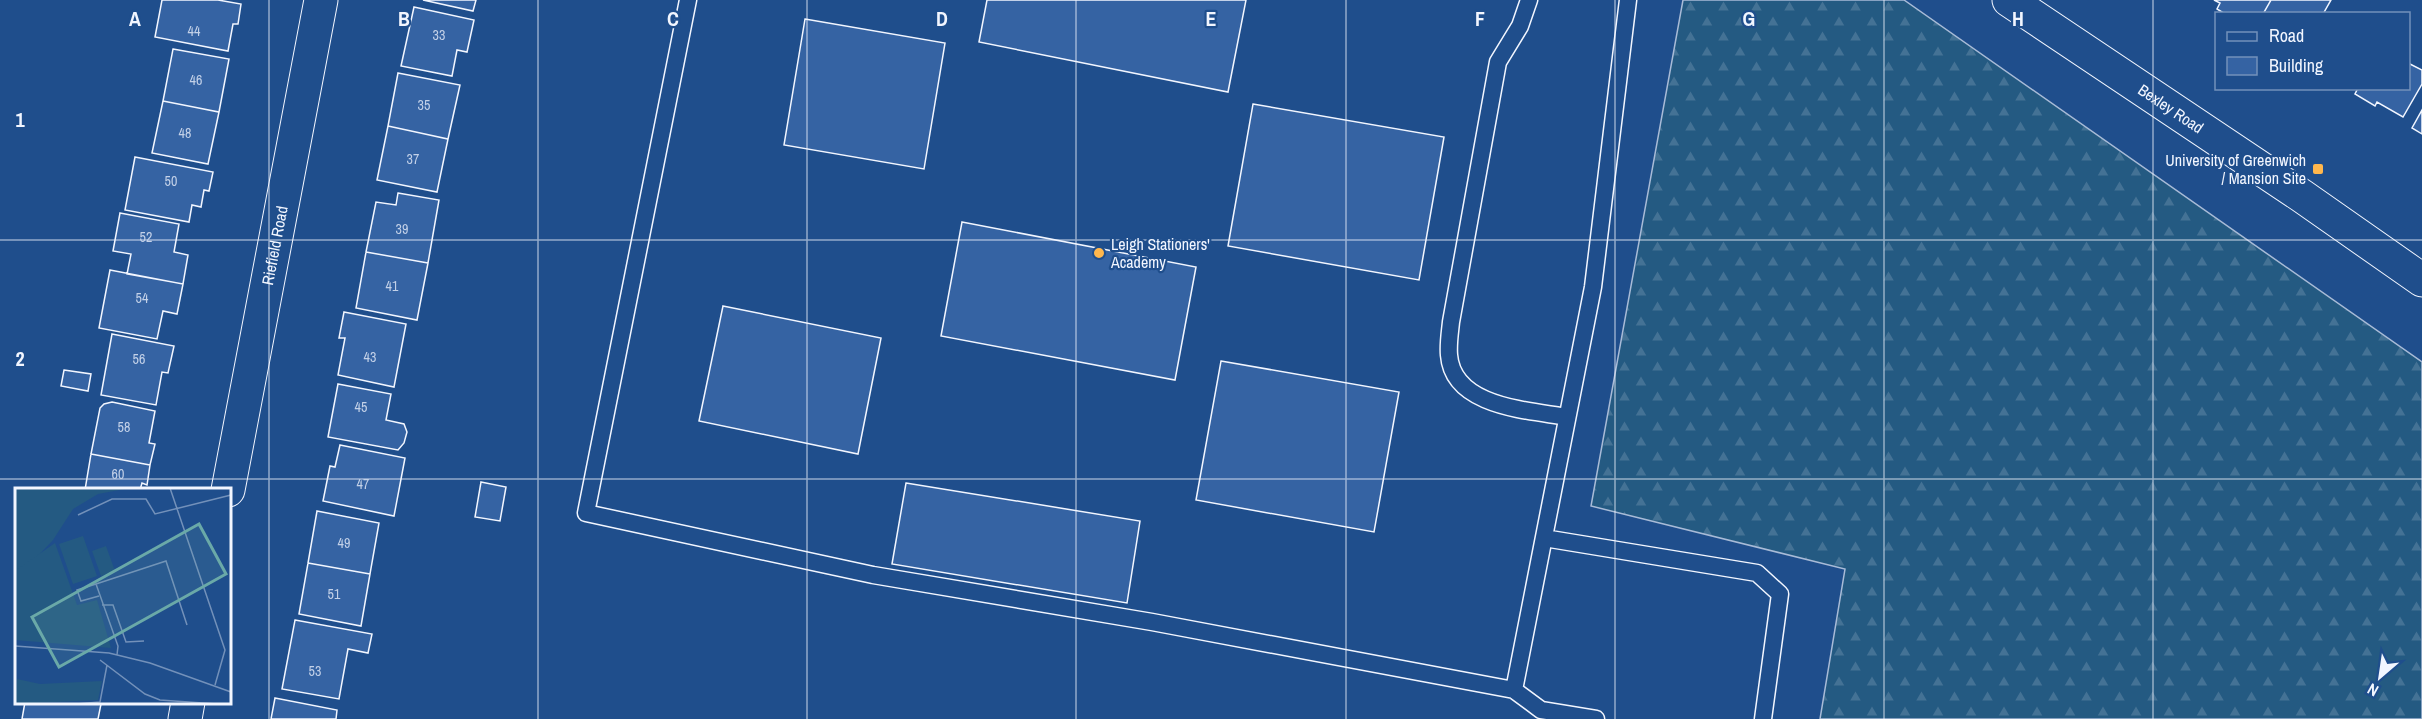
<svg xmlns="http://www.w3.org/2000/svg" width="2422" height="719" font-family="'Archivo Narrow',sans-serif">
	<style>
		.forest { fill: url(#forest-firs); stroke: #a8bbd7; stroke-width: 1.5 }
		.building { fill: #3563a3; stroke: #f2f6ff; stroke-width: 1.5 }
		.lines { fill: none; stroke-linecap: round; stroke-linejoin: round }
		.lane-casing { stroke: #f2f6ff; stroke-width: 19 }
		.secondary-casing { stroke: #f2f6ff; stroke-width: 35 }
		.primary-casing { stroke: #f2f6ff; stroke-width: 35 }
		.lane { stroke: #1f4e8c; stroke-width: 16 }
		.secondary { stroke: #1f4e8c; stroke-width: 33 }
		.primary { stroke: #1f4e8c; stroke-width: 33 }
		.grid { fill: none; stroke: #f2f6ff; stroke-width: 1.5; stroke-opacity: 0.55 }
		.poi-dot { fill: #ffb74d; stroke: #1f4e8c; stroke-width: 2 }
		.labels { text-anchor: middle; stroke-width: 4.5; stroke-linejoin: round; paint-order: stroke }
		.number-label { font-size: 14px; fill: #c3d1e8 }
		.street-label { font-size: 16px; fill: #f2f6ff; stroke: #1f4e8c }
		.poi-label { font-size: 16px; fill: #f2f6ff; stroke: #1f4e8c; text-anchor: end }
		.inset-road { fill: none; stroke: #7391ba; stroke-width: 1.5 }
		.view { fill: #6aa9a8; fill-opacity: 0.15; stroke: #6aa9a8; stroke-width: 3 }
		.inset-edge { fill: none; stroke: #f2f6ff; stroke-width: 3 }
		.grid-label { font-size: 20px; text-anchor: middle; font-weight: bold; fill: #f2f6ff; stroke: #1f4e8c; stroke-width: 4.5; stroke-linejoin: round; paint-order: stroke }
	</style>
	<defs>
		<pattern id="forest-firs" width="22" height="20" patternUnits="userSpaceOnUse" patternTransform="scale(1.5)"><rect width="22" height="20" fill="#245a82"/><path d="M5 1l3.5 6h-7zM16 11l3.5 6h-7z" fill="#447295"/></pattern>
	</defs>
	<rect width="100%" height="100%" fill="#1f4e8c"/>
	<path class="forest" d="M1683,0H1904L2422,362V719H1820L1845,569L1591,506Z"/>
	<path class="building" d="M162,0H218L241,4L238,24H233L228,51L155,37Z
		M423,0H476L473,11Z
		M987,0H1246L1228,92L979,42Z
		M2214,0H2271L2263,14H2225L2217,9L2220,3Z
		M2271,0H2331L2323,14H2263Z
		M414,7L474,20L467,52L457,50L452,76L401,66Z
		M805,19L945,43L924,169L784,145Z
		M173,49L229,59L219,112L163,101Z
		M2408,63L2422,70V84L2403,117L2377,102L2375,106L2355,94L2358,88H2408Z
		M398,73L460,85L448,139L388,126Z
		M163,101L219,112L208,164L152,153Z
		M1253,104L1444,137L1419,280L1228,246Z
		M2422,110V134L2412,128Z
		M388,126L448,139L437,192L377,180Z
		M135,157L213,172L209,191L204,190L201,207L192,205L189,222L125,210Z
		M398,193L439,200L428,263L366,252L376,202L396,205Z
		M120,213L179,224L174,252L188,255L183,284L127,274L131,254L113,251Z
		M962,222L1196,267L1175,380L941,336Z
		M366,252L428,263L417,320L356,308Z
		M110,270L183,284L177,314L163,311L157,339L99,328Z
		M723,306L881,338L858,454L699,421Z
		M344,312L406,324L394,387L338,375L345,338H339Z
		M112,334L174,346L168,373L162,372L156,405L101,395Z
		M1221,361L1399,392L1374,532L1196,500Z
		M64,370L91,374L88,391L61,386Z
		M338,384L391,394L386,420L404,424L407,432L404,443L398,450L328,437Z
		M112,402L155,411L149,443L155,444L150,465L91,454L100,408L104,404Z
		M340,445L405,458L394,516L323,501L330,466L335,467Z
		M91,454L150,465L147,485L142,483L140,490H85Z
		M481,482L506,487L500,521L475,517Z
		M906,483L1140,521L1127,603L892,564Z
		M317,511L379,523L370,574L308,563Z
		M308,563L370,574L361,626L299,614Z
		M295,620L372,634L368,653L348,649L339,699L282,689Z
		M275,698L337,710L336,719H271Z
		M25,702H92L101,704L98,719H22Z"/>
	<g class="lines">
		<g class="lane-casing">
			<path id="lane" d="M688,0L586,513L873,575L1152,622L1514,690L1593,287L1628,0
				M1529,0L1520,26L1498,62L1451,322C1450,332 1448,344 1449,355C1453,407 1527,410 1567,417
				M1544,538L1757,573L1780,594L1763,719
				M1514,690L1541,710L1596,719"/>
		</g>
		<g class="secondary-casing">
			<g id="secondary">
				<path id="s1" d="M228,490L321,0"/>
				<path d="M185,719L188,702"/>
			</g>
		</g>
		<g class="primary-casing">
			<g id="primary">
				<path id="s2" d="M2009,0L2302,196L2422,280"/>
			</g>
		</g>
		<use href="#lane" class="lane"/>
		<use href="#secondary" class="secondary"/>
		<use href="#primary" class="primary"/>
	</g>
	<path class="grid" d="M269,0V719M538,0V719M807,0V719M1076,0V719M1346,0V719M1615,0V719M1884,0V719M2153,0V719M0,240H2422M0,479H2422"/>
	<g class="poi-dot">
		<rect x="2312" y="163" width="12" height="12" rx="3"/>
		<circle cx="1099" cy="253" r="6"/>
	</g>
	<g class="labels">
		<g class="number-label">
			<text x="194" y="36">44</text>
			<text x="439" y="40">33</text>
			<text x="196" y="85">46</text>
			<text x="424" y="110">35</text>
			<text x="185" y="138">48</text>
			<text x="413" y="164">37</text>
			<text x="171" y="186">50</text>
			<text x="402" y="234">39</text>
			<text x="146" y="242">52</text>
			<text x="392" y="291">41</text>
			<text x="142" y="303">54</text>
			<text x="370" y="362">43</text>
			<text x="139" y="364">56</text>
			<text x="361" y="412">45</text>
			<text x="124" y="432">58</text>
			<text x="118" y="479">60</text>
			<text x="363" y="489">47</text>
			<text x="344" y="548">49</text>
			<text x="334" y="599">51</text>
			<text x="315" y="676">53</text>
		</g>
		<g class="street-label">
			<text dy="6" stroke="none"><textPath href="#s2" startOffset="195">Bexley Road</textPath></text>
			<text dy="6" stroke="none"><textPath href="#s1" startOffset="249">Riefield Road</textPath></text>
		</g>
		<g class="poi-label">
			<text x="2306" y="166">University of Greenwich<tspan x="2306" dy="18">/ Mansion Site</tspan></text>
			<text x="1111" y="250" text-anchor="start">Leigh Stationers'<tspan x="1111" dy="18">Academy</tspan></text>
		</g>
	</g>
	<g transform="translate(15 488)">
		<rect width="216" height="216" fill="#1f4e8c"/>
		<path d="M0,0H115L83,6L58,21L38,52L0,92Z" fill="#245a82"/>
		<path d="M40,55L62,117L82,112L96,160L0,152V83ZM2,191L25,196L87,193L83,212L0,216Z" fill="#245a82"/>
		<path d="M68,48L82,88L58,96L44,56ZM91,58L100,83L86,88L77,63Z" fill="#245a82"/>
		<path class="inset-road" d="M155,0L210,162L200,197M63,27L97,11H131L140,26L216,7M81,96L62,102L66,113L84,108M87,117H98L111,154L129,153M0,158L94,165L135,175L216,204M102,167L103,158L81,96L151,73L172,137M85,172L130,206L145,212L202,216M61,216L85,214L92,177"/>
		<path class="view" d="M184,36L211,86L44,179L17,129Z"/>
		<rect width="216" height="216" class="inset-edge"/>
	</g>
	<g class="grid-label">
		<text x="135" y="26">A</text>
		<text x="404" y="26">B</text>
		<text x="673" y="26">C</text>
		<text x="942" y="26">D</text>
		<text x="1211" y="26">E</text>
		<text x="1480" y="26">F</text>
		<text x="1749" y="26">G</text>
		<text x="2018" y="26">H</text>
		<text x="20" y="127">1</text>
		<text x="20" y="366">2</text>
	</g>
	<rect x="2215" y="12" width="195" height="78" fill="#1f4e8c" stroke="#7391ba" stroke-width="1.5"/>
	<rect x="2227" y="32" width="30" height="9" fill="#1f4e8c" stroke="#7391ba" stroke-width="1.5"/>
	<text x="2269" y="42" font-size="18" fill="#f2f6ff">Road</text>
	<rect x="2227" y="57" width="30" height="18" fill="#3563a3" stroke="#7391ba" stroke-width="1.5"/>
	<text x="2269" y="72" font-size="18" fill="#f2f6ff">Building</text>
	<g transform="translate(2380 677) rotate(209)" stroke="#1f4e8c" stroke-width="4.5" paint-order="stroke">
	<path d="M0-4.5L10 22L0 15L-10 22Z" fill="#f2f6ff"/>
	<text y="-9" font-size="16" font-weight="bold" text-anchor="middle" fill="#f2f6ff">N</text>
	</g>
</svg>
